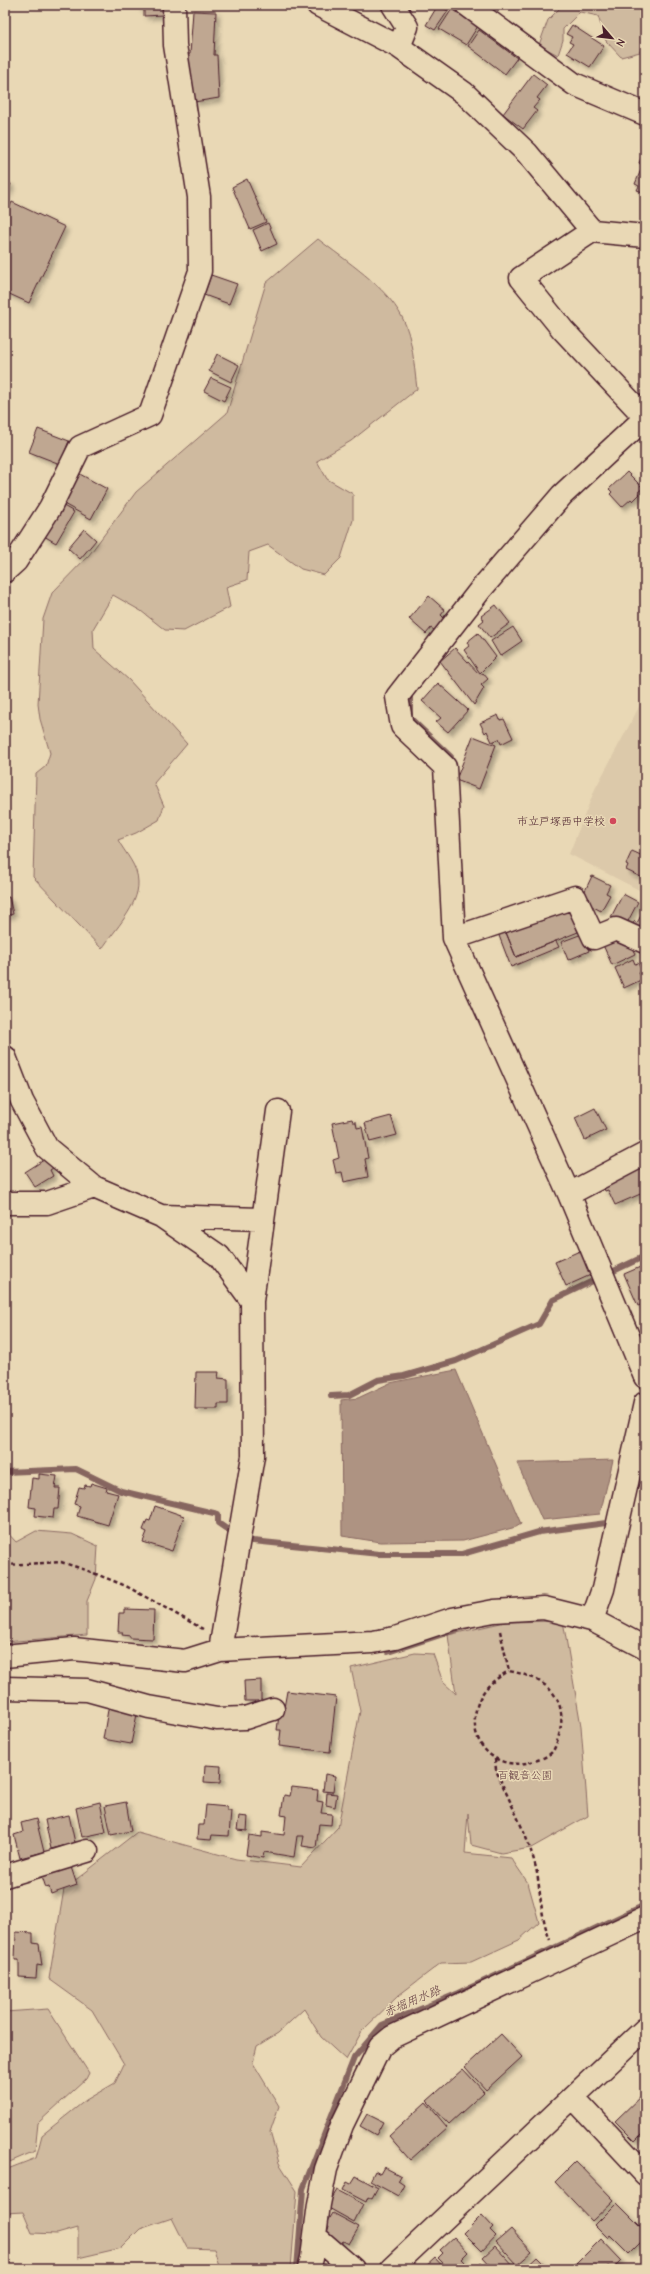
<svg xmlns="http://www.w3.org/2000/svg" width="650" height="2274" font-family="'Comic Neue','Klee One',sans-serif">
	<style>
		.built { fill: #dcc9aa }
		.green { fill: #cfba9f; stroke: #8c6c65 }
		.water { fill: #ae9382; stroke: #86655f }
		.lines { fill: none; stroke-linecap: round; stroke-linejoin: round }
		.stream { stroke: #86655f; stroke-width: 6 }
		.building { fill: #bfa791; stroke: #4a1f2b; filter: url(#shadow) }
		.minor-casing { stroke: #4a1f2b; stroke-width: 25 }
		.path { stroke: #4a1f2b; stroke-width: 2.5; stroke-dasharray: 4 3; stroke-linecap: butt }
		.minor { stroke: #e9d8b5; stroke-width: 22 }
		.poi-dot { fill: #d1495b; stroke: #e9d8b5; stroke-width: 1.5 }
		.labels { text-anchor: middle; stroke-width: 3; stroke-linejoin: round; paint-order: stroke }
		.poi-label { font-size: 11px; fill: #4a1f2b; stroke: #e9d8b5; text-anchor: end }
		.park-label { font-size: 11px; fill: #5e363c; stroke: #e9d8b5 }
		.water-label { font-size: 12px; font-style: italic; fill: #633c41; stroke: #e9d8b5 }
	</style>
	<defs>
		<filter id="shadow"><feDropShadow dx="3.5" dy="3.5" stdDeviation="2" flood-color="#0004"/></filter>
	</defs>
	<rect width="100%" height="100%" fill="#e9d8b5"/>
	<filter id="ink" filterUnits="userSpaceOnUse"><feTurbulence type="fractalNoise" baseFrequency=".025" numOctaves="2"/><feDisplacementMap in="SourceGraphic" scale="8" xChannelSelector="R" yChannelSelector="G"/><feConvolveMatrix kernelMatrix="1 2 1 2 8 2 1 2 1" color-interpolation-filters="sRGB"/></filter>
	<g filter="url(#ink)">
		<path class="built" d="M645,696V893L569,854L595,789Z"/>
		<path class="green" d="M563,5H645V41L640,52L621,57L606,41L598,16L580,12L563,29V40L558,55L539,45L548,20Z
			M318,239C346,261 386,286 402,317C413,338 414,366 417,389L351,441L317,461L327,479L353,494V520L341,558L324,575L301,569L268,545L249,552L247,580L226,587L230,607L184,631L165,630L141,611L113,595L93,629L94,649L129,680L187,744L154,783L164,806L159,820L136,833L118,840C125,853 138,866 138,882C139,906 114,930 102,949L33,877L36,774L46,766L50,753L40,719L38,704L43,619L52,593L89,555L136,492L227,413L266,283Z
			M5,1530L16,1542L36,1531L72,1534L98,1546L96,1579L87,1601V1635L5,1642Z
			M563,1621L581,1726L588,1816L531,1848L501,1853L471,1845L468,1813L465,1853L511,1858L528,1883L539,1922L519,1940L471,1962L441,1963L399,1995L362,2031L346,2060L321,2037L304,2009L278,2033L257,2046L253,2063L279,2106L270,2132L279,2163L297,2191L291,2269H220L214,2249L187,2248L172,2218L140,2229L121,2248L78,2258V2228L57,2234L32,2233L23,2212L5,2213V2170L36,2158L42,2135L86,2100L115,2083L124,2064L92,2010L49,1979L64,1889L137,1832L236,1859L301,1867L338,1827L360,1711L351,1668L415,1653L433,1654L443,1682L456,1694L448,1635L505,1622Z
			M48,2009L89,2073L86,2079L38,2123L35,2151L5,2164V2012Z"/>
		<path class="water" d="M456,1370L521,1524L516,1527L463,1541L380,1542L342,1536L341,1400L358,1398L390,1383Z
			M613,1460L600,1514L542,1520L517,1463Z"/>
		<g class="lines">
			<path class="stream" d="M410,691V718L451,757L452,766
				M331,1396L349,1395L378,1380L404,1376L456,1361L539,1324L553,1300L645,1256
				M5,1472L76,1469L121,1491L218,1514V1523L231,1532L253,1541L379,1554H462L539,1532L606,1523
				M388,1652L468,1626
				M297,2269L303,2189L354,2058L382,2025L459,1993L645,1905"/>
		</g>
		<path class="building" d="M138,5H163V15L144,16V7L138,8Z
			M438,5L448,11L435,30L426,25Z
			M452,9L478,26L466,45L439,29Z
			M193,11L216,12L214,55H217L219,98L194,102L192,80L184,81L182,55L190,54Z
			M572,25L604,46L590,67L567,53L573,44L569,42L572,37L566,34Z
			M479,30L517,58L505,74L468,46Z
			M533,74L547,85L537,98L540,100L533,108L537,111L523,129L503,114Z
			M643,153L645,154V193L637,190L639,186L635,184L643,165L639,163Z
			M247,179L266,222L250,229L232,187Z
			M5,181L11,184L5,196Z
			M12,202L65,227L29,303L5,292V216Z
			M268,223L277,244L262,251L253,230Z
			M211,275L237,284L229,304L204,295Z
			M217,354L239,365L231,382L209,371Z
			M211,378L231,387L224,401L204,391Z
			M38,429L69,441L60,464L29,452Z
			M627,472L643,488L638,492L640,494L633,501L631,499L622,507L610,494L612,492L609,489Z
			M78,473L107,489L91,519L62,503Z
			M60,504L74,512L56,543L42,535Z
			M84,529L96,540L80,559L68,548Z
			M429,596L445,610L441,615L445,619L434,630L431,628L426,634L409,619Z
			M496,605L510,623L490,638L479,624L484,620L481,616Z
			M513,627L522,641L500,656L491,641Z
			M478,633L496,657L480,673L464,650L469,646L467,642Z
			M455,648L480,675L483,673L488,679L481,685L484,688L474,705L440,661Z
			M438,683L468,710L448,732L436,722L441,718L422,701Z
			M498,715L500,720L504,719L513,738L501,744L499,739L492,742L487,731L485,733L480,723Z
			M473,736L496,745L479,789L456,780Z
			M632,851L645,857V879L626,870L628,865L626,864Z
			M592,876L610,885L606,893L610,895L601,911L588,904L590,899L583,895Z
			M623,894L638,902L626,925L611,917Z
			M9,897L13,914L5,916V898Z
			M567,905L578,932L516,957L505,930Z
			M645,908V939L630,929L634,921L637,923Z
			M505,930L516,957L556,941L559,947L511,967L498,933Z
			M582,934L589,951L568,960L561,942Z
			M617,938L620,944L628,940L635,954L612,965L603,945Z
			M633,959L635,964L638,963L642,971L639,973L643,979L624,988L615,968Z
			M595,1108L606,1130L585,1140L575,1118Z
			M391,1116L397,1135L370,1142L365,1123Z
			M352,1119L353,1122H356L357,1128L362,1127L368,1158L365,1159L368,1177L344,1182L342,1172L336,1173L333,1160L339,1158L332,1123Z
			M47,1158L53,1168L50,1170L53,1176L35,1187L25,1172Z
			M642,1167L645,1172V1192L615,1205L608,1190L605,1191L603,1185Z
			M584,1249L595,1273L566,1286L555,1262Z
			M645,1265V1303L638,1306L624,1274Z
			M196,1372H219L218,1378L228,1379V1404H218V1409H195Z
			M39,1474L57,1476L55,1488H60L58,1509H54L53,1518L35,1516L36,1508L29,1507L32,1478L39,1479Z
			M91,1483L107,1488L106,1491L118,1494L108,1525L77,1516L80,1506L74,1504L79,1487L84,1488L85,1485L90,1486Z
			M155,1506L184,1516L172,1551L143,1542L147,1532L143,1530L147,1520L150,1521Z
			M124,1609L154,1610L153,1639L130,1638V1636L122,1635L123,1632H118L119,1613H124Z
			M261,1680V1701H245L244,1681Z
			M287,1691L336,1697L330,1752L279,1746L281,1730H277L280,1708H284Z
			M109,1704L138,1709L131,1744L103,1739Z
			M205,1765L221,1766L220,1783L204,1782Z
			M325,1774L335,1776L333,1792L323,1791Z
			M292,1787L318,1790L317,1801L323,1802L321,1813L332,1814L331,1825L319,1824L316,1848L302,1846L304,1836H297L294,1857L264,1852L263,1858L246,1855L249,1835L262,1837V1832L284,1835L286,1816L281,1815L284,1795L290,1796Z
			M327,1793L337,1794L335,1807L326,1805Z
			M100,1802L106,1832L82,1837L76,1808Z
			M126,1802L131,1831L111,1835L105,1806Z
			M206,1805L227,1807V1811H231L229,1836L212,1835L211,1840L197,1839L198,1825H204Z
			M69,1815L75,1843L51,1849L45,1820Z
			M239,1816L248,1817L247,1831L237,1830Z
			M36,1819L44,1852L20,1858L14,1835L23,1832L21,1823Z
			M70,1864L77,1885L51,1894L49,1887L46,1888L41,1873Z
			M16,1932L33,1933V1943L39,1944L42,1966L37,1965L36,1978L19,1977V1960H15Z
			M501,2034L522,2057L486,2090L465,2067Z
			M463,2069L484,2092L449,2124L427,2101Z
			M645,2092V2131L635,2141L615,2121Z
			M426,2102L447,2127L410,2160L389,2136Z
			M367,2114L383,2122L376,2135L360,2126Z
			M576,2161L614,2200L592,2221L555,2182Z
			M384,2167L401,2176L398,2181L404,2185L398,2196L370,2181L375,2171L380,2174Z
			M356,2176L378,2188L372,2199L368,2197L366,2202L343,2190L347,2182L351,2184Z
			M337,2190L363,2204L354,2222L327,2207Z
			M617,2203L645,2231V2238L629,2254L610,2235L608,2238L595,2225Z
			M333,2213L359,2227L349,2244L343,2241L341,2244L326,2236L329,2226L326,2225Z
			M482,2215L493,2227L490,2230L496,2236L482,2251L464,2233Z
			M511,2229L532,2252L517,2265L496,2242Z
			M454,2237L468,2252L461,2259L465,2263L458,2269H449L438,2258L443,2253L440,2250Z
			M601,2239L621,2260L612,2269L608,2266L605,2269H577L574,2266Z
			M495,2246L515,2268L514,2269H494L483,2257Z
			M537,2257L549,2269H524Z
			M435,2258L445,2269H423Z
			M481,2263L487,2269H475Z"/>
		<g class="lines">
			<g class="minor-casing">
				<path id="minor" d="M318,5L399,47L464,93L527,153L592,231L645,236
					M393,5L407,27L399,47
					M467,5L574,84L645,114
					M592,231L521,278L563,330L645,417
					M645,418L562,495L481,589L397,697L402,726L445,767L454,938L569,1194L645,1377
					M5,571L16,561L50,508L80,447L150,415L200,271L199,197L175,45L174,5
					M454,938L575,897L594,938L616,929L645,942
					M5,1057L22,1101L47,1148L94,1187L161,1216L219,1256L252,1301L253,1456L220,1650
					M569,1194L645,1154
					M5,1203H47L94,1187
					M161,1216L262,1219
					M252,1301L278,1111
					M592,1620L645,1648
					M5,1656L74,1649L185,1661L220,1650L373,1642L395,1638L452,1619L494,1611L544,1608L592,1620L603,1589L645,1403
					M5,1688L87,1690L149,1707L217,1719L245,1718L273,1709
					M5,1876L87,1851
					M573,2097L645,2174
					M315,2236L353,2269
					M309,2269L312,2258L319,2204L326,2169L342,2125L380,2047L392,2037L645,1918
					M391,2269L645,2029"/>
			</g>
			<path class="path" d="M5,1565L61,1562L86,1570L126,1586L203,1629
				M500,1631L509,1671C538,1676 565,1691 561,1725C560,1733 557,1744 553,1751C548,1757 538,1760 531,1762C493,1772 465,1740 478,1703C483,1688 496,1678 509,1671
				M495,1759L496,1770C509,1801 531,1841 537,1873C541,1896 541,1918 550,1940"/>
			<use href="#minor" class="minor"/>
		</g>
	</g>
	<circle class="poi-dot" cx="613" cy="821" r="4"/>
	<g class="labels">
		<g class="poi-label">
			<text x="605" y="825">市立戸塚西中学校</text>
		</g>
		<g class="park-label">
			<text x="525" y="1779">百観音公園</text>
		</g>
		<g class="water-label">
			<text transform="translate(412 2001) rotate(-23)" y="4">赤堀用水路</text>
		</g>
	</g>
	<rect width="650" height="2274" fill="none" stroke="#e9d8b5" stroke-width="20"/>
	<rect x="10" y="10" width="630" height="2254" fill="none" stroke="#4a1f2b" stroke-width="1.5" filter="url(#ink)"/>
	<g transform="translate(612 38) rotate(118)" stroke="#e9d8b5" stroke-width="3" paint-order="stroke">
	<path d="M0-3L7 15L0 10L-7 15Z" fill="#4a1f2b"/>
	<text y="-6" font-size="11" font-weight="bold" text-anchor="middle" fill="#4a1f2b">N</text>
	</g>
</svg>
